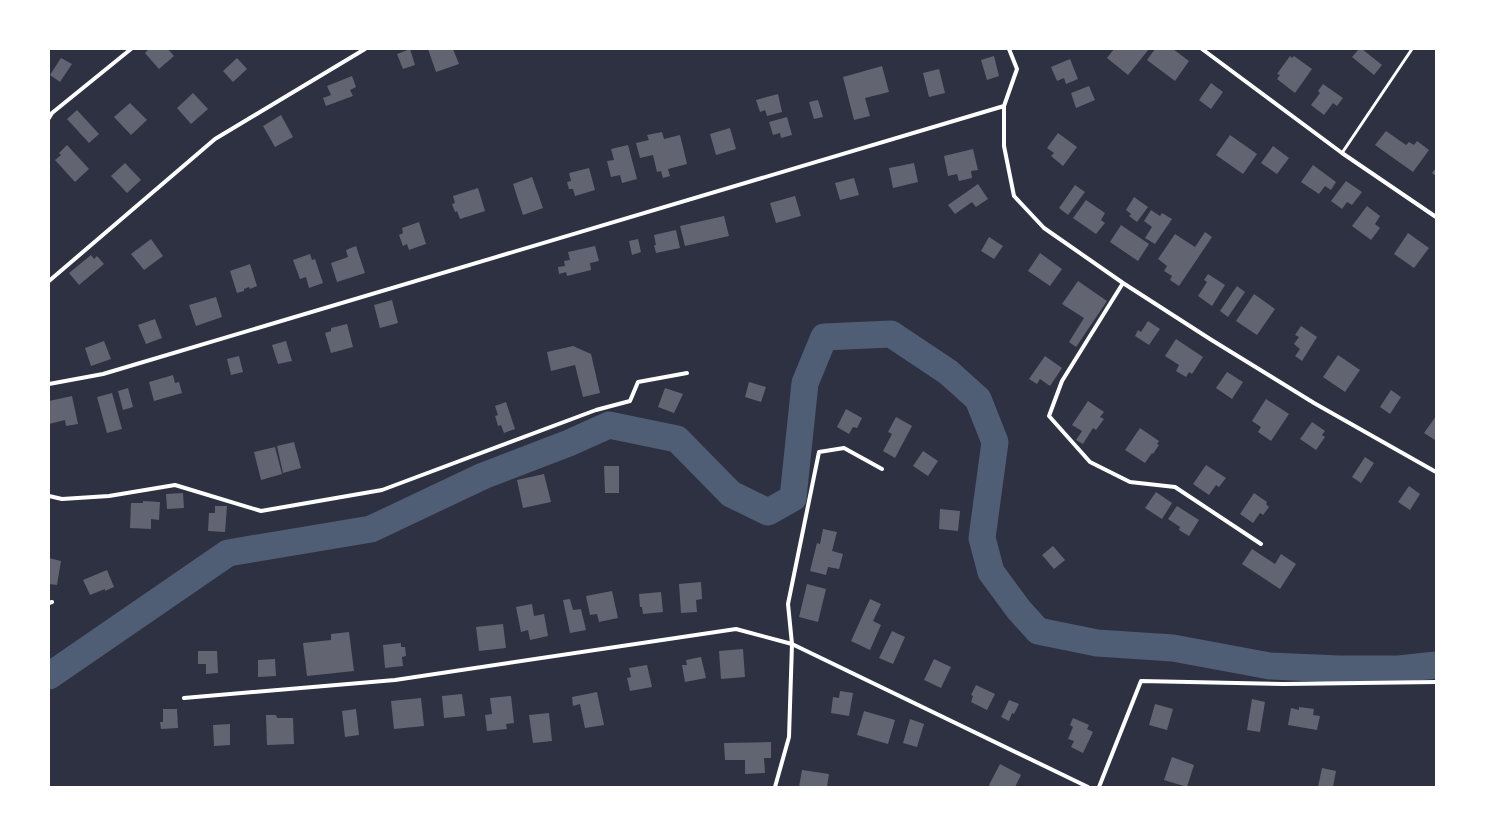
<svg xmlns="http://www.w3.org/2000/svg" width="1485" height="836" font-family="'Noto Sans',sans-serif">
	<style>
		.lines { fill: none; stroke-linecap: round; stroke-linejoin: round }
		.river { stroke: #4f5d75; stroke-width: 27 }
		.building { fill: #626471 }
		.service { stroke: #fff; stroke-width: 3 }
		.minor { stroke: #fff; stroke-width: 4 }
	</style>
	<rect width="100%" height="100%" fill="#2d3142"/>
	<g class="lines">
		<path class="river" d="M49,676L228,553L371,529L483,476L569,443L609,425L677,439L731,494L768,512L793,498L805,383L824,337L891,334L948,372L978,399L995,442L982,538L991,572L1019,610L1038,631L1097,643L1173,648L1270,666L1339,669H1399L1436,665"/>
	</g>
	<path class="building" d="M149,49H168L174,56L159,69L145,53Z
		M410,49L415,65L403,69L397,54Z
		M428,49H453L459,64L436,72Z
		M1114,49H1149L1128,75L1107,58Z
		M1155,49H1173L1189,61L1175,81L1147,60Z
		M1359,49H1362L1382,65L1374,75L1352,57Z
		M994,56L999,76L987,80L981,60Z
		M1290,56L1292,58L1294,56L1312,69L1295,93L1277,79L1280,75L1277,74Z
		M61,58L72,64L60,82L50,75Z
		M237,58L247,69L233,82L223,71Z
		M1070,59L1078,79L1066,84L1064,78L1057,81L1051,67Z
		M882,66L889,92L865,98L870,116L854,120L843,77Z
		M939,69L945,93L929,97L923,73Z
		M352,76L356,87L350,90L353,96L326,106L323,98L331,95L327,86Z
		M1211,83L1223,92L1211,109L1199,100Z
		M1323,84L1343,98L1337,106L1333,103L1324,115L1311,105L1320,93L1318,91Z
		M1089,86L1095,100L1076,108L1071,93Z
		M193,93L208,109L191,124L177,108Z
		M778,94L782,112L767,116L765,110L760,112L756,100Z
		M818,100L823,117L814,119L809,102Z
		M130,103L147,120L131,135L114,117Z
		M77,110L99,134L89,143L67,119Z
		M281,115L293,137L275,147L263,126Z
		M787,117L792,135L781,138L780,133L773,135L769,122Z
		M730,128L736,149L716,155L710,134Z
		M1386,131L1406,145L1409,142L1414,145L1417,141L1429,150L1413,172L1375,145Z
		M662,132L664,139L680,135L687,164L668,169L670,176L663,178L661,171L657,172L653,155L640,158L636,143L649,140L647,135Z
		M1058,133L1077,147L1063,166L1051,156L1054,153L1047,148Z
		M1230,135L1257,154L1243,174L1216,155Z
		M67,145L89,169L75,182L55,160L61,155L59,153Z
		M628,145L637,179L622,183L620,175L611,177L607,161L614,160L611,149Z
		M1273,146L1289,158L1277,174L1261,163Z
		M973,149L978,170L971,171L972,178L959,181L957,174L948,176L944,156Z
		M125,163L141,180L127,193L111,176Z
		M914,163L918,182L893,188L889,168Z
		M1313,165L1336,182L1331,190L1325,186L1319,194L1301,182Z
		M589,168L595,190L575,196L573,189H569L567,182L571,181L569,173Z
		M1436,168V176L1432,173Z
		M532,177L543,208L523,215L513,184Z
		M854,178L859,195L840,200L835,183Z
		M1346,181L1362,192L1352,205L1347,202L1342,209L1331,201Z
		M978,184L988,199L976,207L972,202L955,214L948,205Z
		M1075,185L1085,192L1068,215L1059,208Z
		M478,188L485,211L460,219L457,211L455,212L452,204L455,203L453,196Z
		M795,196L801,216L776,223L770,203Z
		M1134,197L1148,207L1137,222L1129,216L1131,214L1126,210Z
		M1086,200L1105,213L1101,220L1105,223L1096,234L1073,218Z
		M1367,206L1380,216L1375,224L1380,228L1371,240L1352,226Z
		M1151,210L1160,216L1162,213L1172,219L1155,244L1145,238L1152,227L1144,221Z
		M724,216L729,236L685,246L680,226Z
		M419,222L426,244L409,250L407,244L403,246L399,235L403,233L402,228Z
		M1121,225L1149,244L1138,261L1110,242Z
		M676,230L680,248L656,253L654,245H656L654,235Z
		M1205,232L1212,237L1179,286L1170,280L1172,276L1164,271L1167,266L1158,259L1175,234L1195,247Z
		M1408,233L1429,248L1414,268L1394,254Z
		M989,237L1003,246L994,259L981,251Z
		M151,239L163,256L144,270L131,254Z
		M638,239L641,252L632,255L629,241Z
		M356,246L365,273L337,282L331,263L348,257L346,250Z
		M595,246L599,261L590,263L591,270L567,276L566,272L559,274L558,267L565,266L564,261L570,260L568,252Z
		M1040,253L1062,269L1050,286L1028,271Z
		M310,254L312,260L315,259L323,283L309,288L306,277L300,279L293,260Z
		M91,255L94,259L97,256L104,264L79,285L69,273Z
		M250,264L257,286L250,289L249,287L244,289V291L237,293L230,271Z
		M1208,274L1225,285L1212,306L1198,296L1207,282L1204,280Z
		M1078,281L1107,301L1076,347L1069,342L1084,318L1062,304Z
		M1237,286L1245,292L1228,317L1220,311Z
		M1254,294L1275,309L1257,335L1236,321Z
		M216,297L222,317L196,326L189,305Z
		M392,300L398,323L380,328L374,305Z
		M155,319L162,338L146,344L138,325Z
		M1148,321L1160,329L1149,345L1135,336L1138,330L1141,332Z
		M347,324L353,347L331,353L325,333L331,331V328Z
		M1301,326L1317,337L1302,361L1295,356L1300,349L1294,344L1299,337L1295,335Z
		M1176,339L1203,357L1192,374L1189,372L1186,377L1176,371L1179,365L1165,356Z
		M104,341L111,359L91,366L85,348Z
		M286,341L292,361L278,364L272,345Z
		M573,346L591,354L600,393L583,397L575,365L551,371L547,352Z
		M1338,355L1360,370L1345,392L1323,377Z
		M239,356L243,372L231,375L227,359Z
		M1045,356L1062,368L1050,386L1040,379L1037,384L1029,379Z
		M1227,372L1243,382L1232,399L1216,388Z
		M173,375L175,383L179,382L182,393L154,401L149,382Z
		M749,382L766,387L761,402L745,397Z
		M128,388L133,407L123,410L118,391Z
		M665,388L683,394L674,413L658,407Z
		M1391,390L1401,397L1390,414L1380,407Z
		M112,393L122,429L107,433L97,397Z
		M72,396L78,424L66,426L65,420L49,424V401Z
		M1266,399L1289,414L1271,441L1258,432L1261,427L1252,421Z
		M1088,401L1104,412L1100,417L1104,419L1096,430L1093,428L1083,444L1076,440L1082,431L1072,425Z
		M506,402L515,429L504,433L501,425L498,426L495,416L498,415L495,406Z
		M846,409L862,418L857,428L853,427L849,434L837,427Z
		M1436,416V438L1435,440L1424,433Z
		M896,417L912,426L895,458L883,451L892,434L888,432Z
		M1312,422L1325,431L1322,435L1325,437L1316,450L1300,439Z
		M1140,428L1159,441L1157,444L1159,445L1153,454L1152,453L1145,463L1125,450Z
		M294,442L301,468L283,473L277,446Z
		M275,447L282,474L261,480L254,452Z
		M923,451L938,461L928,476L913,466Z
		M1365,457L1374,463L1361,483L1352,477Z
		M1206,465L1226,478L1219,487L1216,485L1209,495L1193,484Z
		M604,466H619V493H605Z
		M544,474L551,502L523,508L517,480Z
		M1409,486L1420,494L1410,510L1398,502Z
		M1156,492L1172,503L1162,519L1145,508Z
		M183,493L184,508L167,509L166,494Z
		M1254,493L1267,502L1266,504L1269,507L1263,515L1260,513L1253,523L1240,514Z
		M143,501L160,502L159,520L151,519V529L130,528L131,503H143Z
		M215,506H227L225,532L208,531L209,513H215Z
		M1177,506L1199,520L1189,536L1179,530L1180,527L1168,519Z
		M940,509L960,511L958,531L939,529Z
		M823,529L837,532L832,551L843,554L839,569L828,567L826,575L810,571L817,543L820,544Z
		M1053,546L1065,560L1054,569L1042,555Z
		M1252,549L1275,564L1281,554L1296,564L1280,589L1242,564Z
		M49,558L61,561L57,585L49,584Z
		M107,570L114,587L105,591V589L90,595L83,580Z
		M701,582L702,599L696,600L697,612L681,613L679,584Z
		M807,584L826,589L818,622L799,617Z
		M612,591L618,618L599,622L597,614L590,615L586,596Z
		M661,592L663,612L643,614L642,607H640L639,594Z
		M570,599L573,610L581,609L586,630L570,633L563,600Z
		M870,599L881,604L873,621L881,625L870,650L851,641Z
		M532,604L534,616L544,614L548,636L530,640L528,630L521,632L516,607Z
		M503,624L506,648L479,651L476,627Z
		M892,631L905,637L893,664L879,658Z
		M349,632L354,671L307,676L303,643L331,640V634Z
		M401,643V647H405L406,656L402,657L403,666L385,668L383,645Z
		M743,649L745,677L721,679L719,651Z
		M198,651H217L218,673L206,674V664H198Z
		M701,657L706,678L685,682L682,665H687L686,660Z
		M275,659L276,676L258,677V660Z
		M934,659L951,667L941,688L924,680Z
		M647,665L652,687L630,691L627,678L631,677L629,668Z
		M976,685L995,694L987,710L971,702L973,696L971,695Z
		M840,691L853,693L849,716L831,713L833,697L839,698Z
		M597,692L604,725L585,728L580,704L573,706L572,697Z
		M462,694L465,716L444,718L442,696Z
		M511,696L514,723L506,724L507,729L487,731L485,715L492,714L490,698Z
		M421,698L424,726L394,729L391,701Z
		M1252,699L1265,702L1260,732L1247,730Z
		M1009,700L1019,704L1014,714L1012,713L1009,721L1001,717Z
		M1155,704L1173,709L1167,730L1149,725Z
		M1299,707L1314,709L1313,715L1320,716L1317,730L1288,725L1291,708L1299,710Z
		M163,709H177L178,728L161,729L160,722H163Z
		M356,709L359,735L345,737L342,711Z
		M864,711L895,720L888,744L857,735Z
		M549,713L552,741L533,743L529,715Z
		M266,715H276L277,718H293L294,744L267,745Z
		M1073,718L1089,725L1087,729L1093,732L1083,753L1071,747L1074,741L1068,739L1073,727L1070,725Z
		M910,719L924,724L917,747L903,743Z
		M230,724V745L214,746L213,725Z
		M771,742V758H764L765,773L745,774V760H725L724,743Z
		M1172,757L1194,765L1187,787L1164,780Z
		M1000,764L1021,775L1015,787H992L989,785Z
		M1322,768L1336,771L1333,787H1318Z
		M802,770L829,774L827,787H799Z"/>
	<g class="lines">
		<path class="service" d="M1342,153L1412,49"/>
		<path class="minor" d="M1009,49L1017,69L1004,106V146L1014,196L1044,228L1123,283L1210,339L1314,403L1436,472
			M1202,49L1342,153L1436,217
			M49,118L52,113L131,49
			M49,281L215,139L365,49
			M1123,283L1062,381L1049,416L1090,462L1130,482L1175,487L1261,544
			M49,384L103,374L1004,106
			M49,496L62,499L109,496L175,485L261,511L382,490L596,410L630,401L638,382L687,373
			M49,603L52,602
			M184,698L395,680L736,629L792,644L1088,787
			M775,787L789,737L792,644L788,604L819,452L844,448L882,469
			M1099,787L1141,681L1284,684L1436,682"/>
	</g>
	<rect width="1485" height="836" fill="none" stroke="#ffffff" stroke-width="100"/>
</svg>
